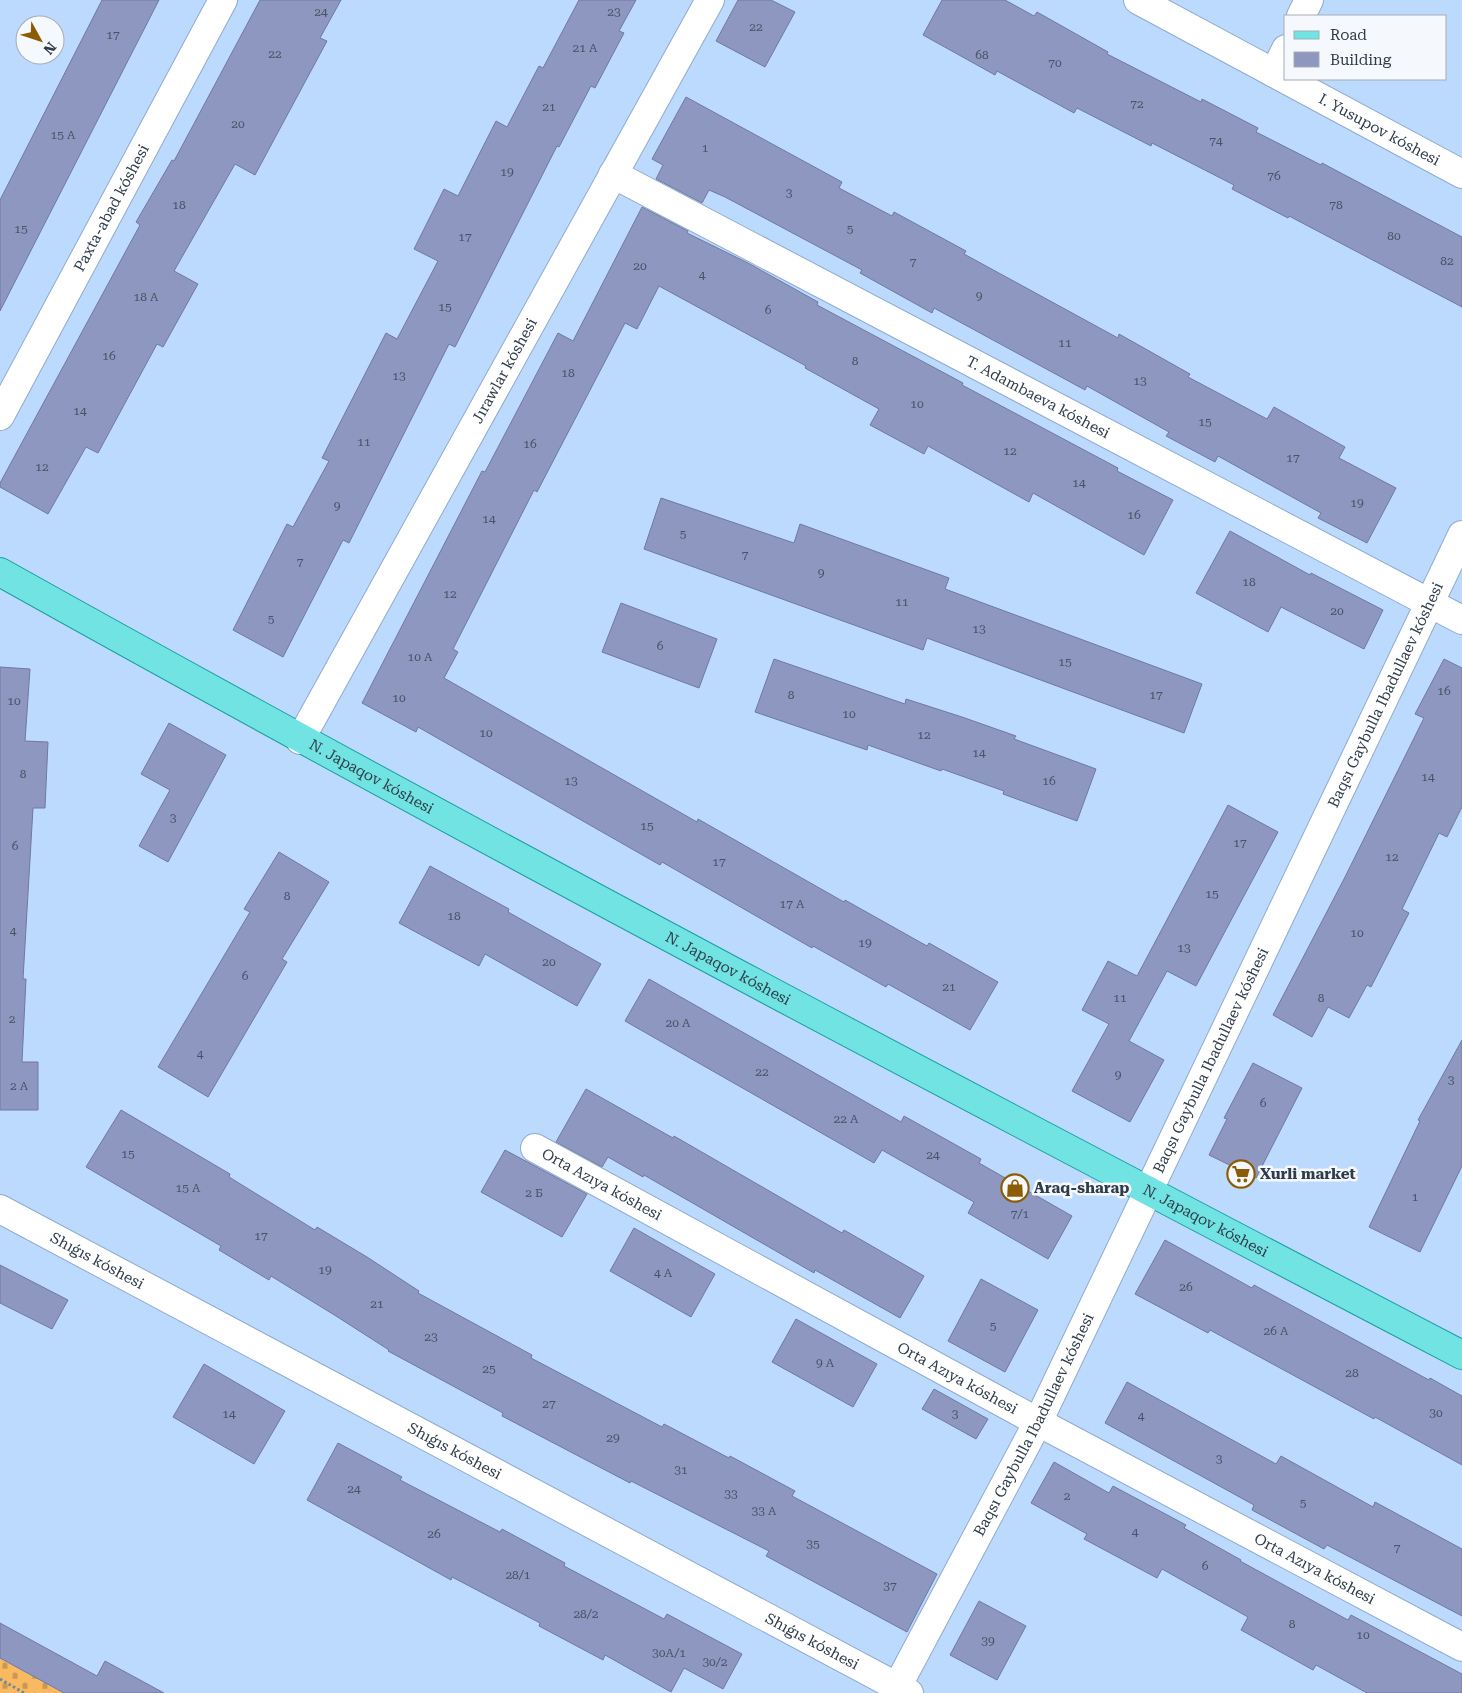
<svg xmlns="http://www.w3.org/2000/svg" width="1462" height="1693" font-family="'Roboto Serif',serif">
	<style>
		.cemetery { fill: url(#cemetery-stones) }
		.building { fill: #8d97bf; stroke: #7079a0 }
		.lines { fill: none; stroke-linecap: round; stroke-linejoin: round }
		.minor-casing { stroke: #8fabce; stroke-width: 30 }
		.major-casing { stroke: #1c9da0; stroke-width: 30 }
		.path { stroke: #72879f; stroke-width: 3; stroke-dasharray: 2.5 2.5; stroke-linecap: butt }
		.minor { stroke: #fff; stroke-width: 28 }
		.major { stroke: #71e3e2; stroke-width: 28 }
		.labels { text-anchor: middle; stroke-width: 5; stroke-linejoin: round; paint-order: stroke }
		.number-label { font-size: 12px; fill: #475367 }
		.street-label { font-size: 15px; fill: #303c4a; stroke: #f5f8fc }
		.poi-label { font-size: 15px; font-weight: bold; fill: #303c4a; stroke: #f5f8fc; text-anchor: start }
	</style>
	<defs>
		<pattern id="cemetery-stones" width="16" height="16" patternUnits="userSpaceOnUse" patternTransform="scale(1.25)"><rect width="16" height="16" fill="#f8b961"/><path d="M2 7V4a2 2 0 0 1 4 0v3zM10 15v-3a2 2 0 0 1 4 0v3z" fill="#c99852"/></pattern>
	</defs>
	<rect width="100%" height="100%" fill="#bcdafe"/>
	<path class="cemetery" d="M0,1658L64,1693H0Z"/>
	<path class="building" d="M102,0H159L0,311V200Z
		M260,0H341L320,38L327,41L255,175L235,164L174,271L198,284L163,347L157,344L98,453L86,447L48,514L0,487V483L140,225L136,222L172,160L174,161Z
		M579,0H636L619,31L624,33L595,88L591,86L559,147L557,146L455,347L449,344L349,543L343,540L283,657L233,630L287,524L293,527L329,461L322,458L386,333L397,339L438,261L414,249L444,189L458,196L496,121L507,127L539,66L543,68Z
		M738,0H771L795,12L765,67L716,41Z
		M942,0H1005L1034,16L1037,12L1108,52L1107,54L1201,102L1202,99L1258,128L1256,132L1321,165L1322,163L1462,237V307L1289,216L1288,218L1232,189L1234,185L1152,143L1151,146L1077,108L1074,113L997,71L995,75L923,35Z
		M686,97L842,182L839,188L892,216L894,212L966,251L964,254L1118,338L1119,334L1190,374L1188,377L1267,419L1274,407L1345,447L1339,458L1396,488L1367,543L1318,518L1321,513L1218,456L1215,462L1166,436L1169,432L1087,386L1085,390L934,308L932,313L860,273L862,270L725,197L709,190L702,203L656,179L663,165L652,159Z
		M642,207L688,231L687,233L748,263L818,302L817,305L963,383L962,385L1118,468L1117,471L1173,500L1144,555L1033,493L1029,502L928,446L924,454L870,425L879,409L805,368L806,366L659,286L637,329L625,323L537,492L534,490L453,649L458,652L444,678L697,822L698,819L844,902L845,900L927,946L929,943L998,982L970,1030L888,984L886,987L813,946L812,948L662,862L660,865L418,727L416,732L362,703L482,471L485,472L558,333L573,341Z
		M661,498L794,543L800,524L949,578L945,589L1202,684L1184,733L927,638L923,650L644,549Z
		M1230,531L1310,575L1311,573L1383,610L1364,649L1281,607L1268,632L1196,593Z
		M621,603L717,639L699,688L602,652Z
		M774,659L905,704L906,699L962,717L1016,736L1014,739L1096,769L1077,821L1003,794L1004,791L942,769L941,771L868,745L867,750L755,712Z
		M1444,659L1462,668V807L1447,837L1439,833L1402,909L1409,913L1371,987L1367,985L1349,1018L1328,1007L1312,1037L1273,1015L1344,879L1424,718L1415,714Z
		M0,667L30,669L25,741L48,742L45,808H33L23,979H26L22,1062H38V1110H0Z
		M169,723L226,755L168,862L139,846L170,790L141,774Z
		M1228,805L1278,832L1196,986L1167,971L1129,1041L1164,1060L1130,1122L1072,1091L1109,1024L1082,1010L1108,961L1137,976Z
		M279,852L329,882L282,959L287,962L208,1097L158,1067L250,912L244,909Z
		M430,866L509,909L508,912L601,964L577,1006L485,954L479,966L399,923Z
		M649,979L901,1122L904,1116L981,1159L979,1163L1072,1216L1048,1259L968,1213L974,1202L882,1150L874,1163L625,1021Z
		M1462,1040V1166L1420,1252L1369,1227L1420,1121L1418,1120Z
		M1253,1063L1302,1088L1256,1178L1209,1155L1227,1119L1224,1118Z
		M586,1089L673,1138L674,1136L842,1233L844,1230L924,1276L900,1318L815,1270L814,1273L644,1175L643,1177L608,1157L602,1167L556,1142Z
		M121,1110L230,1174L229,1177L315,1230L317,1227L367,1257L419,1291L418,1293L532,1355L531,1358L662,1427L664,1424L729,1458L730,1456L795,1491L792,1496L937,1574L907,1632L766,1556L769,1551L631,1481L630,1483L502,1416L503,1413L388,1351L389,1350L336,1316L271,1276L269,1280L219,1250L221,1246L86,1167Z
		M505,1150L587,1194L562,1237L481,1192Z
		M634,1228L715,1274L691,1317L610,1271Z
		M1165,1240L1252,1288L1254,1285L1429,1380L1430,1378L1462,1396V1465L1375,1417L1374,1419L1210,1330L1208,1333L1135,1294Z
		M0,1265L68,1300L52,1329L0,1303Z
		M981,1279L1038,1310L1005,1372L948,1341Z
		M796,1319L877,1364L853,1407L772,1362Z
		M204,1364L285,1411L254,1464L173,1417Z
		M1127,1382L1276,1464L1281,1456L1373,1507L1375,1502L1462,1549V1616L1327,1545L1324,1549L1252,1510L1254,1505L1105,1423Z
		M934,1389L988,1419L976,1439L922,1409Z
		M338,1443L402,1477L400,1480L500,1532L502,1529L565,1563L564,1566L664,1619L667,1614L742,1654L723,1689L684,1668L671,1692L605,1655L603,1660L539,1626L540,1623L452,1577L451,1580L307,1500Z
		M1054,1462L1109,1493L1113,1486L1186,1525L1184,1528L1241,1560L1240,1561L1348,1620L1351,1615L1462,1674V1693H1367L1316,1665L1313,1670L1241,1630L1248,1617L1162,1569L1157,1578L1084,1539L1087,1534L1031,1503Z
		M979,1601L1026,1626L997,1680L950,1655Z
		M0,1623L97,1676L105,1661L164,1693H64L0,1658Z"/>
	<g class="lines">
		<g class="minor-casing">
			<g id="minor">
				<path id="s1" d="M1138,0L1462,174"/>
				<path d="M1301,16L1309,0"/>
				<path d="M1274,73L1286,49"/>
				<path id="s2" d="M613,174L1462,620"/>
				<path id="s3" d="M0,416L223,0"/>
				<path id="s4" d="M300,740L710,0"/>
				<path id="s5" d="M535,1148L1038,1422L1462,1647"/>
				<path id="s6" d="M0,1209L909,1693"/>
				<path id="s7" d="M897,1687L1038,1422L1462,535"/>
			</g>
		</g>
		<g class="major-casing">
			<g id="major">
				<path id="s8" d="M0,572C483,842 972,1099 1462,1355"/>
			</g>
		</g>
		<path class="path" d="M0,1679L24,1693"/>
		<use href="#minor" class="minor"/>
		<use href="#major" class="major"/>
	</g>
	<defs>
		<g id="supermarket-ring" transform="scale(1.4375)"><circle r="9.5" fill="#f5f8fc" stroke="#8c5c04" stroke-width="1.5"/><path d="M-6-5.5h2.5l.6 2H6L4.5 2H-2.5L-4.4-4H-6ZM-1.5 3.2a1.3 1.3 0 1 0 .1 0ZM3 3.2a1.3 1.3 0 1 0 .1 0Z" fill="#8c5c04"/></g>
		<g id="shop-ring" transform="scale(1.4375)"><circle r="9.5" fill="#f5f8fc" stroke="#8c5c04" stroke-width="1.5"/><path d="M-5-2.5h2.3a2.7 3.5 0 0 1 5.4 0H5L5.5 6h-11ZM-1.5-2.5h3a1.5 2.3 0 0 0-3 0Z" fill="#8c5c04"/></g>
	</defs>
	<g fill-rule="evenodd">
		<use href="#supermarket-ring" x="1241" y="1174"/>
		<use href="#shop-ring" x="1015" y="1188"/>
	</g>
	<g class="labels">
		<g class="number-label">
			<text x="321" y="16">24</text>
			<text x="614" y="16">23</text>
			<text x="756" y="31">22</text>
			<text x="113" y="39">17</text>
			<text x="585" y="52">21 А</text>
			<text x="275" y="58">22</text>
			<text x="982" y="59">68</text>
			<text x="1055" y="67">70</text>
			<text x="1137" y="108">72</text>
			<text x="549" y="111">21</text>
			<text x="238" y="128">20</text>
			<text x="63" y="139">15 А</text>
			<text x="1216" y="145">74</text>
			<text x="705" y="152">1</text>
			<text x="507" y="176">19</text>
			<text x="1274" y="180">76</text>
			<text x="789" y="197">3</text>
			<text x="179" y="209">18</text>
			<text x="1336" y="209">78</text>
			<text x="21" y="233">15</text>
			<text x="850" y="233">5</text>
			<text x="1394" y="240">80</text>
			<text x="465" y="241">17</text>
			<text x="1447" y="265">82</text>
			<text x="913" y="266">7</text>
			<text x="640" y="270">20</text>
			<text x="702" y="279">4</text>
			<text x="979" y="300">9</text>
			<text x="146" y="301">18 А</text>
			<text x="445" y="311">15</text>
			<text x="768" y="314">6</text>
			<text x="1065" y="347">11</text>
			<text x="109" y="360">16</text>
			<text x="855" y="365">8</text>
			<text x="568" y="377">18</text>
			<text x="399" y="380">13</text>
			<text x="1140" y="385">13</text>
			<text x="917" y="408">10</text>
			<text x="80" y="415">14</text>
			<text x="1205" y="426">15</text>
			<text x="364" y="446">11</text>
			<text x="530" y="448">16</text>
			<text x="1010" y="455">12</text>
			<text x="1293" y="462">17</text>
			<text x="42" y="471">12</text>
			<text x="1079" y="487">14</text>
			<text x="1357" y="507">19</text>
			<text x="337" y="510">9</text>
			<text x="1134" y="519">16</text>
			<text x="489" y="523">14</text>
			<text x="683" y="538">5</text>
			<text x="745" y="559">7</text>
			<text x="300" y="566">7</text>
			<text x="821" y="577">9</text>
			<text x="1249" y="586">18</text>
			<text x="450" y="598">12</text>
			<text x="902" y="606">11</text>
			<text x="1337" y="615">20</text>
			<text x="271" y="623">5</text>
			<text x="979" y="633">13</text>
			<text x="660" y="650">6</text>
			<text x="420" y="661">10 А</text>
			<text x="1065" y="666">15</text>
			<text x="1444" y="695">16</text>
			<text x="791" y="699">8</text>
			<text x="1156" y="699">17</text>
			<text x="399" y="702">10</text>
			<text x="14" y="705">10</text>
			<text x="849" y="718">10</text>
			<text x="486" y="737">10</text>
			<text x="924" y="739">12</text>
			<text x="979" y="757">14</text>
			<text x="23" y="778">8</text>
			<text x="1428" y="781">14</text>
			<text x="571" y="785">13</text>
			<text x="1049" y="785">16</text>
			<text x="173" y="822">3</text>
			<text x="647" y="830">15</text>
			<text x="1240" y="847">17</text>
			<text x="15" y="850">6</text>
			<text x="1392" y="861">12</text>
			<text x="719" y="866">17</text>
			<text x="1212" y="898">15</text>
			<text x="287" y="900">8</text>
			<text x="792" y="908">17 А</text>
			<text x="454" y="920">18</text>
			<text x="13" y="935">4</text>
			<text x="1357" y="937">10</text>
			<text x="865" y="947">19</text>
			<text x="1184" y="952">13</text>
			<text x="549" y="966">20</text>
			<text x="245" y="980">6</text>
			<text x="949" y="991">21</text>
			<text x="1120" y="1002">11</text>
			<text x="1321" y="1002">8</text>
			<text x="12" y="1023">2</text>
			<text x="678" y="1027">20 А</text>
			<text x="200" y="1058">4</text>
			<text x="762" y="1076">22</text>
			<text x="1118" y="1079">9</text>
			<text x="1451" y="1084">3</text>
			<text x="19" y="1090">2 А</text>
			<text x="1263" y="1107">6</text>
			<text x="846" y="1123">22 А</text>
			<text x="128" y="1158">15</text>
			<text x="933" y="1159">24</text>
			<text x="188" y="1192">15 А</text>
			<text x="534" y="1197">2 Б</text>
			<text x="1415" y="1201">1</text>
			<text x="1020" y="1218">7/1</text>
			<text x="261" y="1240">17</text>
			<text x="325" y="1274">19</text>
			<text x="663" y="1277">4 А</text>
			<text x="1186" y="1291">26</text>
			<text x="377" y="1308">21</text>
			<text x="993" y="1330">5</text>
			<text x="1276" y="1335">26 А</text>
			<text x="431" y="1341">23</text>
			<text x="825" y="1367">9 А</text>
			<text x="489" y="1373">25</text>
			<text x="1352" y="1377">28</text>
			<text x="549" y="1408">27</text>
			<text x="1436" y="1417">30</text>
			<text x="229" y="1418">14</text>
			<text x="955" y="1418">3</text>
			<text x="1141" y="1420">4</text>
			<text x="613" y="1442">29</text>
			<text x="1219" y="1463">3</text>
			<text x="681" y="1474">31</text>
			<text x="354" y="1493">24</text>
			<text x="731" y="1498">33</text>
			<text x="1067" y="1500">2</text>
			<text x="1303" y="1507">5</text>
			<text x="764" y="1515">33 А</text>
			<text x="1135" y="1536">4</text>
			<text x="434" y="1538">26</text>
			<text x="813" y="1548">35</text>
			<text x="1397" y="1552">7</text>
			<text x="1205" y="1570">6</text>
			<text x="518" y="1579">28/1</text>
			<text x="890" y="1590">37</text>
			<text x="586" y="1618">28/2</text>
			<text x="1292" y="1628">8</text>
			<text x="1363" y="1639">10</text>
			<text x="988" y="1645">39</text>
			<text x="669" y="1657">30А/1</text>
			<text x="715" y="1666">30/2</text>
		</g>
		<g class="street-label">
			<text dy="5" stroke="none"><textPath href="#s1" startOffset="274">I. Yusupov kóshesi</textPath></text>
			<text dy="5" stroke="none"><textPath href="#s3" startOffset="236">Paxta-abad kóshesi</textPath></text>
			<text dy="5" stroke="none"><textPath href="#s4" startOffset="422">Jırawlar kóshesi</textPath></text>
			<text dy="5" stroke="none"><textPath href="#s2" startOffset="480">T. Adambaeva kóshesi</textPath></text>
			<text dy="5" stroke="none"><textPath href="#s7" startOffset="1106">Baqsı Gaybulla Ibadullaev kóshesi</textPath></text>
			<text dy="5" stroke="none"><textPath href="#s8" startOffset="424">N. Japaqov kóshesi</textPath></text>
			<text dy="5" stroke="none"><textPath href="#s8" startOffset="829">N. Japaqov kóshesi</textPath></text>
			<text dy="5" stroke="none"><textPath href="#s7" startOffset="701">Baqsı Gaybulla Ibadullaev kóshesi</textPath></text>
			<text dy="5" stroke="none"><textPath href="#s5" startOffset="76">Orta Azıya kóshesi</textPath></text>
			<text dy="5" stroke="none"><textPath href="#s8" startOffset="1369">N. Japaqov kóshesi</textPath></text>
			<text dy="5" stroke="none"><textPath href="#s6" startOffset="110">Shıǵıs kóshesi</textPath></text>
			<text dy="5" stroke="none"><textPath href="#s5" startOffset="481">Orta Azıya kóshesi</textPath></text>
			<text dy="5" stroke="none"><textPath href="#s7" startOffset="296">Baqsı Gaybulla Ibadullaev kóshesi</textPath></text>
			<text dy="5" stroke="none"><textPath href="#s6" startOffset="515">Shıǵıs kóshesi</textPath></text>
			<text dy="5" stroke="none"><textPath href="#s5" startOffset="886">Orta Azıya kóshesi</textPath></text>
			<text dy="5" stroke="none"><textPath href="#s6" startOffset="920">Shıǵıs kóshesi</textPath></text>
		</g>
		<g class="poi-label">
			<text x="1260" y="1179">Xurli market</text>
			<text x="1034" y="1193">Araq-sharap</text>
		</g>
	</g>
	<rect x="1284" y="15" width="162" height="65" fill="#f5f8fc" stroke="#a6adb5"/>
	<rect x="1294" y="31" width="25" height="8" fill="#71e3e2" stroke="#a6adb5"/>
	<text x="1330" y="40" font-size="15" fill="#303c4a">Road</text>
	<rect x="1294" y="52" width="25" height="15" fill="#8d97bf" stroke="#a6adb5"/>
	<text x="1330" y="65" font-size="15" fill="#303c4a">Building</text>
	<g transform="translate(40 40) rotate(130)"><circle r="24" fill="#f5f8fc" stroke="#a6adb5"/>
	<path d="M0-4L9 19L0 12L-9 19Z" fill="#8c5c04"/>
	<text y="-8" font-size="14" font-weight="bold" text-anchor="middle" fill="#303c4a">N</text>
	</g>
</svg>
